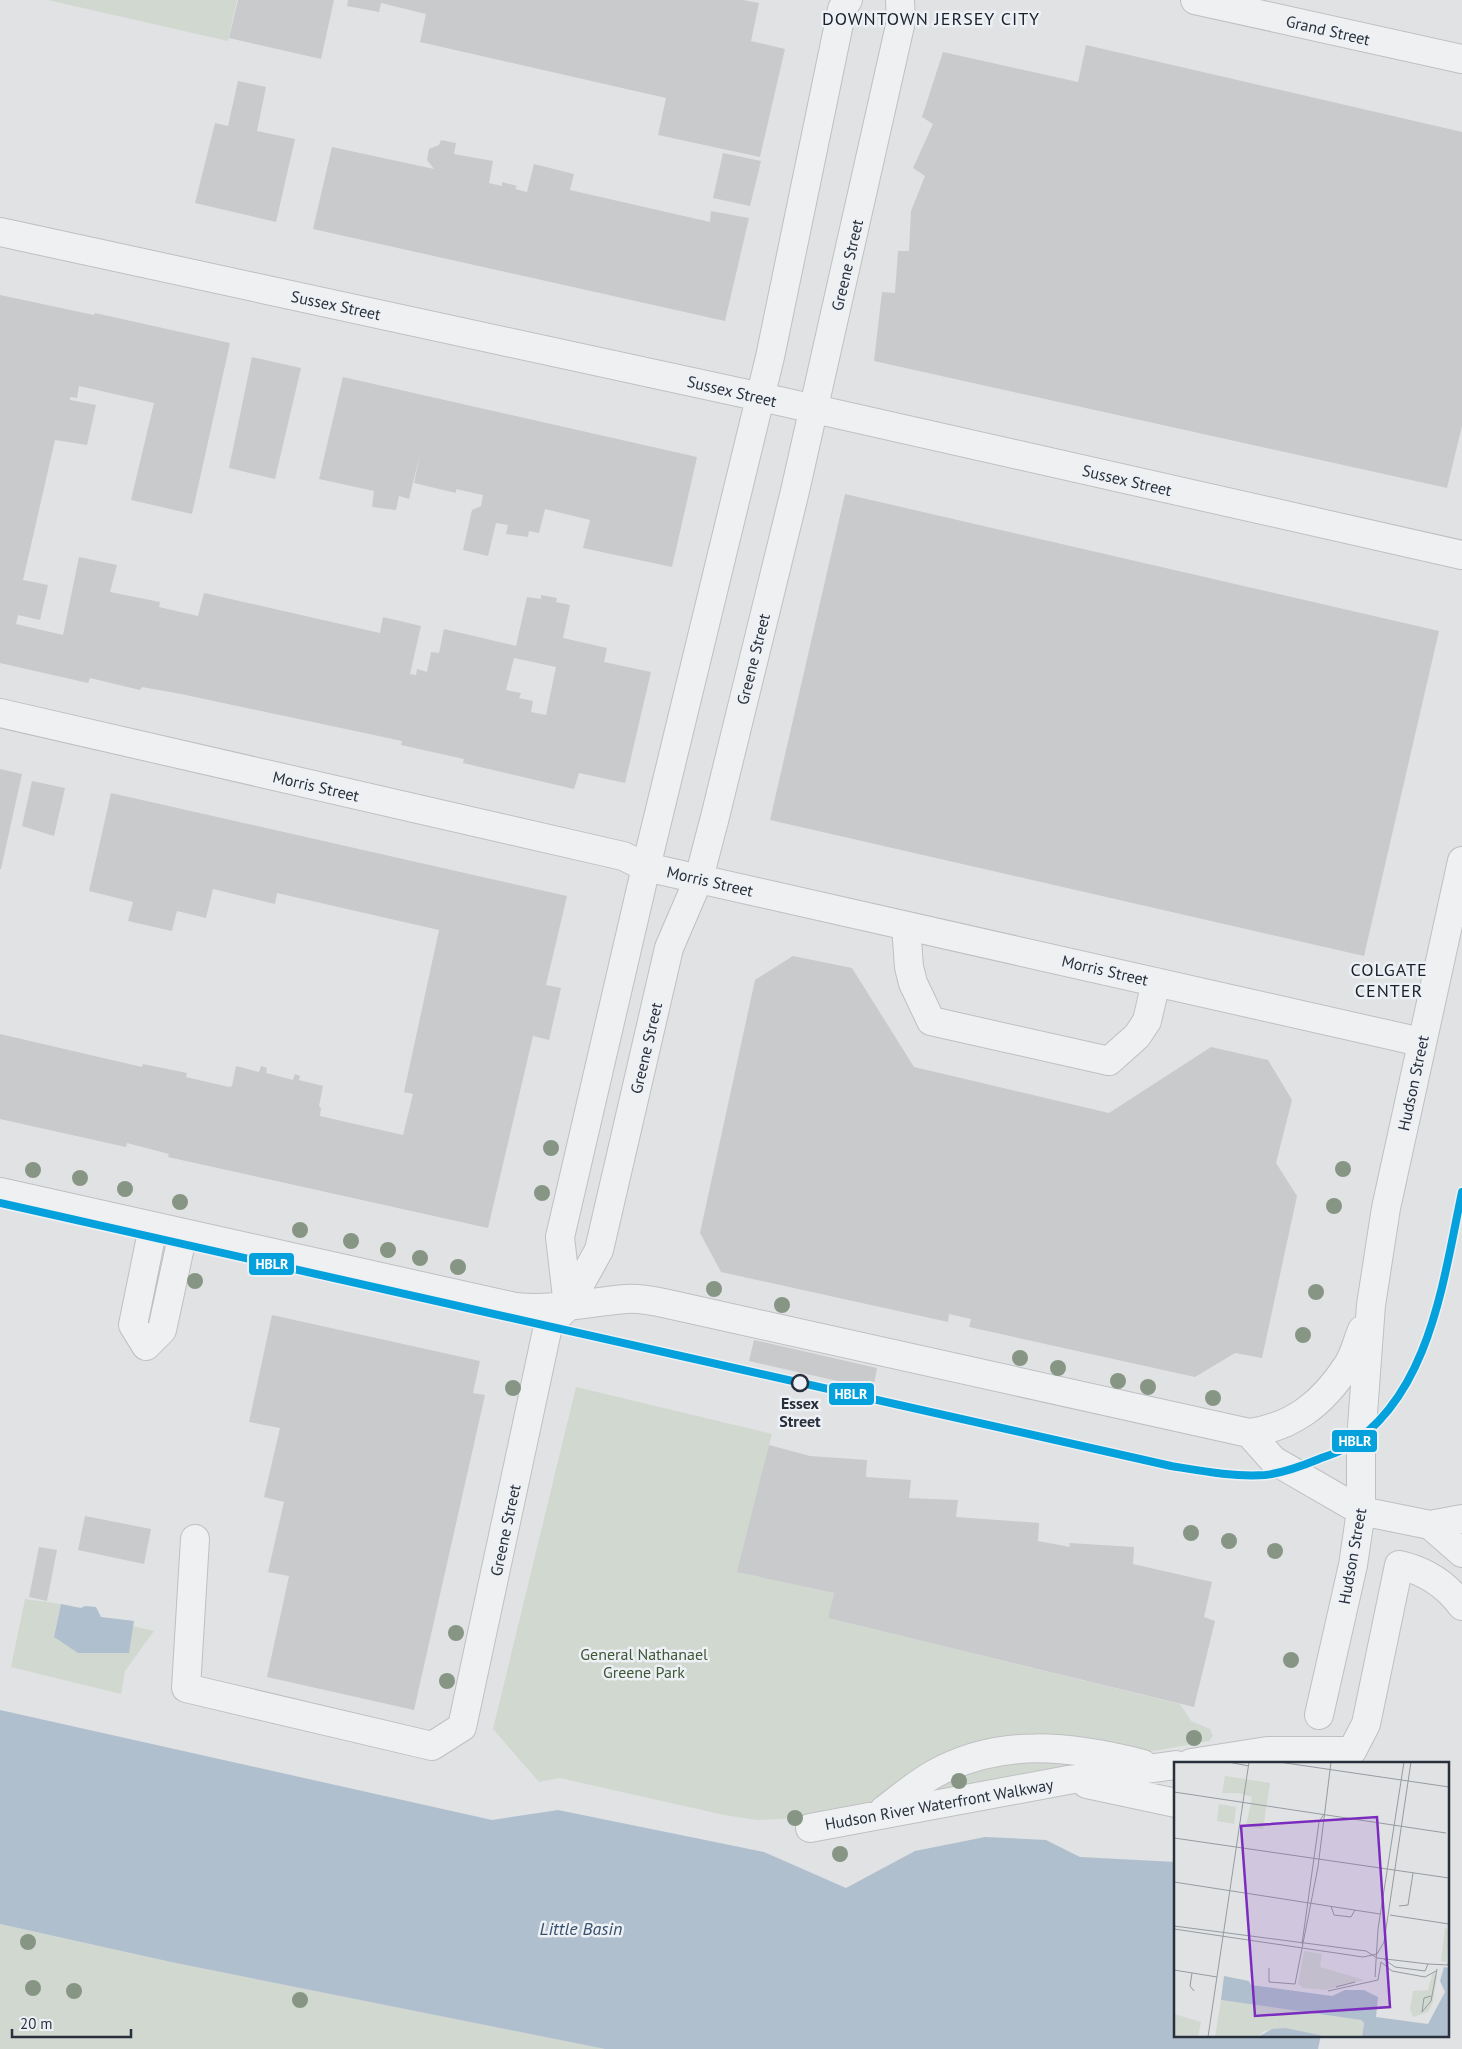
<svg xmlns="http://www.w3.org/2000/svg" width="1462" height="2049" font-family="'PT Sans',sans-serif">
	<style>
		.green { fill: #d1d8d0 }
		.water { fill: #b0bfce }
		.building { fill: #c8cacc; fill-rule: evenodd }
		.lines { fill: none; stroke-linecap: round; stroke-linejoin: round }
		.minor-casing { stroke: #bec0c2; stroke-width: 30 }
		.minor { stroke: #eff0f1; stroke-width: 28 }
		.rail-1-casing { stroke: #edf0f4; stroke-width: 11 }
		.rail-1 { stroke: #04a1dd; stroke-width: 8 }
		.tree { fill: #879684 }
		.stop-dot { fill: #edf0f4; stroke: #28303c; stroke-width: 2.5 }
		.labels { text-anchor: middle; stroke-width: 5; stroke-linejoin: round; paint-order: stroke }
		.street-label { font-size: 16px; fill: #28303c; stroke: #edf0f4 }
		.stop-label { font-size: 16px; font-weight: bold; fill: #28303c; stroke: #edf0f4 }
		.park-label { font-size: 16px; fill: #3e5736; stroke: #edf0f4 }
		.neighbourhood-label { font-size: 18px; letter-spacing: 1px; fill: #1a212d; stroke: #edf0f4 }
		.water-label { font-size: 18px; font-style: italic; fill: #35506d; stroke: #edf0f4 }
		.inset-road { fill: none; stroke: #969ba1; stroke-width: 1 }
		.view { fill: #7b2cbf; fill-opacity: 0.15; stroke: #7b2cbf; stroke-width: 2.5 }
		.inset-edge { fill: none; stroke: #28303c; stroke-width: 2.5 }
		.line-badge { stroke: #edf0f4; stroke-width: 2 }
		.badge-label { font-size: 14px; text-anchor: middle; font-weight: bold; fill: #fff }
	</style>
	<rect width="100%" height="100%" fill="#e0e2e4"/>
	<path class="green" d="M48,0H237L228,41Z
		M576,1387L772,1434L738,1572L834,1593L828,1618L1180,1704L1191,1721L1210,1729L1213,1736L1209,1741L782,1819L757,1820L724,1815L560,1778L539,1782L493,1729Z
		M25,1599L61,1604L54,1637L128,1653L133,1626L154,1631L125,1671L121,1694L11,1667Z
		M0,1924L171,1962L605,2049H0Z"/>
	<path class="water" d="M61,1604L81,1608L85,1606L96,1607L101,1617L134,1621L129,1653H78L54,1637Z
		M0,1710L492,1820L558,1810L764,1852L846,1888L915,1851L985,1837L1046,1840L1080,1857L1176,1862V2035H1321L1318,2049H605L171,1962L0,1924Z"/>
	<path class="building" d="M238,0H334L321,59L229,38Z
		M348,0H743L759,3L751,41L785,49L760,157L658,135L666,98L420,42L426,14L381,3L379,12L347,6Z
		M1086,45L1462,132V426L1447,488L874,361L882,292L895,293L898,251H909L911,211L925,176L913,168L933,124L922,117L943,52L1078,82Z
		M238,81L266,87L257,131L295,139L276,222L195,203L215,123L228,126Z
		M441,140L456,143L454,154L493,161L489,183L502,186V182L517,186L515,189L527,192L534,164L574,174L570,190L710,222L711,211L749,218L725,321L313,229L332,147L434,169L427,160L429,149L439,145Z
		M723,153L761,161L750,206L713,198Z
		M0,295L94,315L95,313L230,343L192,514L131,500L154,403L79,386L77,398L70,397V400L96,405L87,445L55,440L23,580L48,585L40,620L18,615L16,624L63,635L79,557L117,565L110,592L160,602L159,607L198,616L204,593L380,633L383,617L421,626L410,674L416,675L417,669L427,672L431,652L439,653L444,629L516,646L527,597L541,599V595L557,598L556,602L570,605L563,638L607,648L604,662L651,672L625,783L579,773L574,789L463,763L464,759L401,745L402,741L181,694L142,687L140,690L90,678L88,683L0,663ZM514,658L556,667L546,715L531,712L533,701L519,698L521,693L506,690Z
		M252,357L301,368L275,479L229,468Z
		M343,377L697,457L672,567L583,548L590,520L545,509L539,533L529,531L528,537L506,534L508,525L496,523L488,556L463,550L472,510L481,506L483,495L456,489V493L414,483L420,454L409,499L399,496L396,510L372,507L374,491L319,479Z
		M845,494L1439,631L1364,956L770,820Z
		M0,769L22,774L1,869H0Z
		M32,781L65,788L54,836L22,826Z
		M111,793L567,896L546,985L561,988L549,1040L533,1036L488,1228L168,1157L169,1154L127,1143L126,1147L0,1119V1034L142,1067L143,1064L187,1073L186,1077L229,1087L232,1086L236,1066L259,1072L261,1066L267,1068L266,1073L293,1080L295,1074L300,1076L299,1080L323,1086L319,1106L321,1108L320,1116L403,1135L413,1094L404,1092L439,930L277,893L275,904L213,889L206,918L177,911L172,931L128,921L133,902L89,891Z
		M793,956L852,968L914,1067L1109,1113L1211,1047L1268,1060L1292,1100L1276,1163L1297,1196L1262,1358L1235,1353L1195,1377L969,1327L971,1319L949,1314L948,1322L721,1272L700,1233L755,980Z
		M272,1315L480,1361L473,1393L485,1395L414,1710L267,1677L289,1576L268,1572L284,1502L264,1497L280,1428L249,1422Z
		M754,1340L877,1368L873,1389L749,1361Z
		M769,1445L810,1456L867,1460L866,1477L911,1480L909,1498L958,1500L956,1517L1039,1523L1038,1541L1070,1547L1069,1543L1134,1547L1133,1564L1212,1582L1204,1617L1215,1621L1194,1707L828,1618L834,1593L737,1572Z
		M85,1516L151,1529L144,1564L78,1550Z
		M39,1547L57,1550L47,1601L29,1597Z"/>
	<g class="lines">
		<g class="minor-casing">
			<path id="minor" d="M1195,0L1462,59
				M0,232L761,397L1462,555
				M0,713L623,856L646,867L1421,1042
				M906,926L909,967L913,983L931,1021L1109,1061L1137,1036L1147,1021L1156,982
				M0,1192L515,1307C552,1311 589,1302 626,1299C639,1298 654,1301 668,1304L1249,1433L1273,1460L1361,1511L1430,1525L1462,1519
				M153,1227L133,1325L146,1346L162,1330L183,1233
				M568,1306L560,1237L646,867L770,357L842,9L848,0
				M1249,1433C1293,1427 1323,1403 1347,1366C1354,1356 1357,1342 1362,1330
				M1430,1525L1462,1553
				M195,1539L186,1688L432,1746L462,1727L548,1326L568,1306L599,1250L669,948L699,878L715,817L795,491L901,21L900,0
				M1319,1715L1353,1565L1361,1511V1440L1371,1305L1386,1208L1462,861
				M1191,1763L1267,1751H1352L1366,1724L1399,1565C1426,1571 1446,1584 1462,1606
				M1087,1784L1176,1803
				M884,1810C900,1798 916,1784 934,1774C1001,1737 1072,1746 1143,1764
				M810,1828L1068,1780L1176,1765"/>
		</g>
		<use href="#minor" class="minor"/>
		<g class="rail-1-casing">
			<path id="rail-1" d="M0,1203L1171,1466C1202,1471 1233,1477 1265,1475C1284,1473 1302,1466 1319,1459C1327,1456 1336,1453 1344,1449C1430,1398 1443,1281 1462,1192"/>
		</g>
		<use href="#rail-1" class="rail-1"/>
	</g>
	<g class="tree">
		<circle cx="551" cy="1148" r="8"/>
		<circle cx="1343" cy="1169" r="8"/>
		<circle cx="33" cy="1170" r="8"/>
		<circle cx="80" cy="1178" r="8"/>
		<circle cx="125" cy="1189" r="8"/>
		<circle cx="542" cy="1193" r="8"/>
		<circle cx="180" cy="1202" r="8"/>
		<circle cx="1334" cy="1206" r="8"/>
		<circle cx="300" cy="1230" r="8"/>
		<circle cx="351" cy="1241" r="8"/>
		<circle cx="388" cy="1250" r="8"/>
		<circle cx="420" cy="1258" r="8"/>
		<circle cx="458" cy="1267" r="8"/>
		<circle cx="195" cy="1281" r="8"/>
		<circle cx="714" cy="1289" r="8"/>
		<circle cx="1316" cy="1292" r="8"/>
		<circle cx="782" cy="1305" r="8"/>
		<circle cx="1303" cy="1335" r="8"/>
		<circle cx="1020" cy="1358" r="8"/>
		<circle cx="1058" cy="1368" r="8"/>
		<circle cx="1118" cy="1381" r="8"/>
		<circle cx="1148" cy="1387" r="8"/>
		<circle cx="513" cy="1388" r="8"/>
		<circle cx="1213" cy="1398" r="8"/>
		<circle cx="1191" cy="1533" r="8"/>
		<circle cx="1229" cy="1541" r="8"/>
		<circle cx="1275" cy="1551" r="8"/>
		<circle cx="456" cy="1633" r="8"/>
		<circle cx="1291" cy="1660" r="8"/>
		<circle cx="447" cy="1681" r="8"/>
		<circle cx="1194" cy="1738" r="8"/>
		<circle cx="959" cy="1781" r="8"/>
		<circle cx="795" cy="1818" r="8"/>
		<circle cx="840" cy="1854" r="8"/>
		<circle cx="28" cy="1942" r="8"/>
		<circle cx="33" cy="1988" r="8"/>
		<circle cx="74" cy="1991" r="8"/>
		<circle cx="300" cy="2000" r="8"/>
	</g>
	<circle class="stop-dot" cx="800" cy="1383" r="8"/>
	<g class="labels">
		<g class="street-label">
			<text transform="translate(1328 30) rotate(13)" y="6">Grand Street</text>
			<text transform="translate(847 265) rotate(-77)" y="6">Greene Street</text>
			<text transform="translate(336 305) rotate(12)" y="6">Sussex Street</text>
			<text transform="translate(732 391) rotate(13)" y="6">Sussex Street</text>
			<text transform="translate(1127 480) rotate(13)" y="6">Sussex Street</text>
			<text transform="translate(753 659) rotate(-76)" y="6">Greene Street</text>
			<text transform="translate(316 786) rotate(13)" y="6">Morris Street</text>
			<text transform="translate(710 881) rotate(13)" y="6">Morris Street</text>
			<text transform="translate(1105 970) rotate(13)" y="6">Morris Street</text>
			<text transform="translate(646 1048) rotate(-77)" y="6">Greene Street</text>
			<text transform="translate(1413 1083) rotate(-78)" y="6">Hudson Street</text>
			<text transform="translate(505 1530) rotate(-78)" y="6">Greene Street</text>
			<text transform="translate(1352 1556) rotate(-80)" y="6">Hudson Street</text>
			<text transform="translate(939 1804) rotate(-10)" y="6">Hudson River Waterfront Walkway</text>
		</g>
		<g class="stop-label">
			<text x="800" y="1409">Essex<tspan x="800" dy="18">Street</tspan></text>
		</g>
		<g class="park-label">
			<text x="644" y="1660">General Nathanael<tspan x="644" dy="18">Greene Park</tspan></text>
		</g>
		<g class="neighbourhood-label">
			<text x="931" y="25">DOWNTOWN JERSEY CITY</text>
			<text x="1389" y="976">COLGATE<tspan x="1389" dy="21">CENTER</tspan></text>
		</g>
		<g class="water-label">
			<text x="581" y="1935">Little Basin</text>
		</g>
	</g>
	<g transform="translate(1174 1762)">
		<rect width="275" height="275" fill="#e0e2e4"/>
		<path d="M51,14L96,21L89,67L72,64L78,35L65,31H48ZM45,42L62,45L60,62L43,59ZM271,166L275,167L273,200L267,199ZM130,189L148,192L146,205L191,218L152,228L129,226L124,222ZM259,209L263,214L259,240L254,250L239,255L236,247L239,229L254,228ZM47,238L187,258L190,261L188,275H150L112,266L90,269L84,275H41ZM0,252L27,260L24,275H0Z" fill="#d1d8d0"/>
		<path d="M270,205L275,206V275H188L190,261L187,258L47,238L50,214L75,219L77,223L158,234L171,228H190L204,235L202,255L254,262L271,230L266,219ZM112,266L145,273L150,275H84L98,267Z" fill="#b0bfce"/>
		<path class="inset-road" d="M54,0L75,4M105,0L275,25M0,30L272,71M0,76L275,116M0,120L206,152M157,144L160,153L177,155L181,148M225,144L234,143L239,111M216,153L275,162M0,164L192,189L203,196L254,202L274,203L275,196M0,167L189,195L203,192L210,180L237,0M128,182L145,60L150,52M210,197L221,205L251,209L254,202M95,206V220L121,222L144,105L157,0M0,208L43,215M18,211L16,224L20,229M201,215L204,167L230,0M162,225L181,220M154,229L204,218L207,200L218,209L251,215L262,209M257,234L250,236L248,250L257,239L263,207M34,275L75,0"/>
		<path class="view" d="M203,55L216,245L81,254L67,64Z"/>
		<rect width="275" height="275" class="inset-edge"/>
	</g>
	<g class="line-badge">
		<rect x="248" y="1252" width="47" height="24" rx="5" fill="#04a1dd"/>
		<rect x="828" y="1382" width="47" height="24" rx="5" fill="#04a1dd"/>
		<rect x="1331" y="1429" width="47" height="24" rx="5" fill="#04a1dd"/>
	</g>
	<g class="badge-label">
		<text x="272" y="1269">HBLR</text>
		<text x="851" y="1399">HBLR</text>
		<text x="1355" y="1446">HBLR</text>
	</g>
	<path d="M12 2029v8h119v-8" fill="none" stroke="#28303c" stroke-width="2.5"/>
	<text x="20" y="2029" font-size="15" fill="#28303c" stroke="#edf0f4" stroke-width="4" paint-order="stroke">20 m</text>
</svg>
